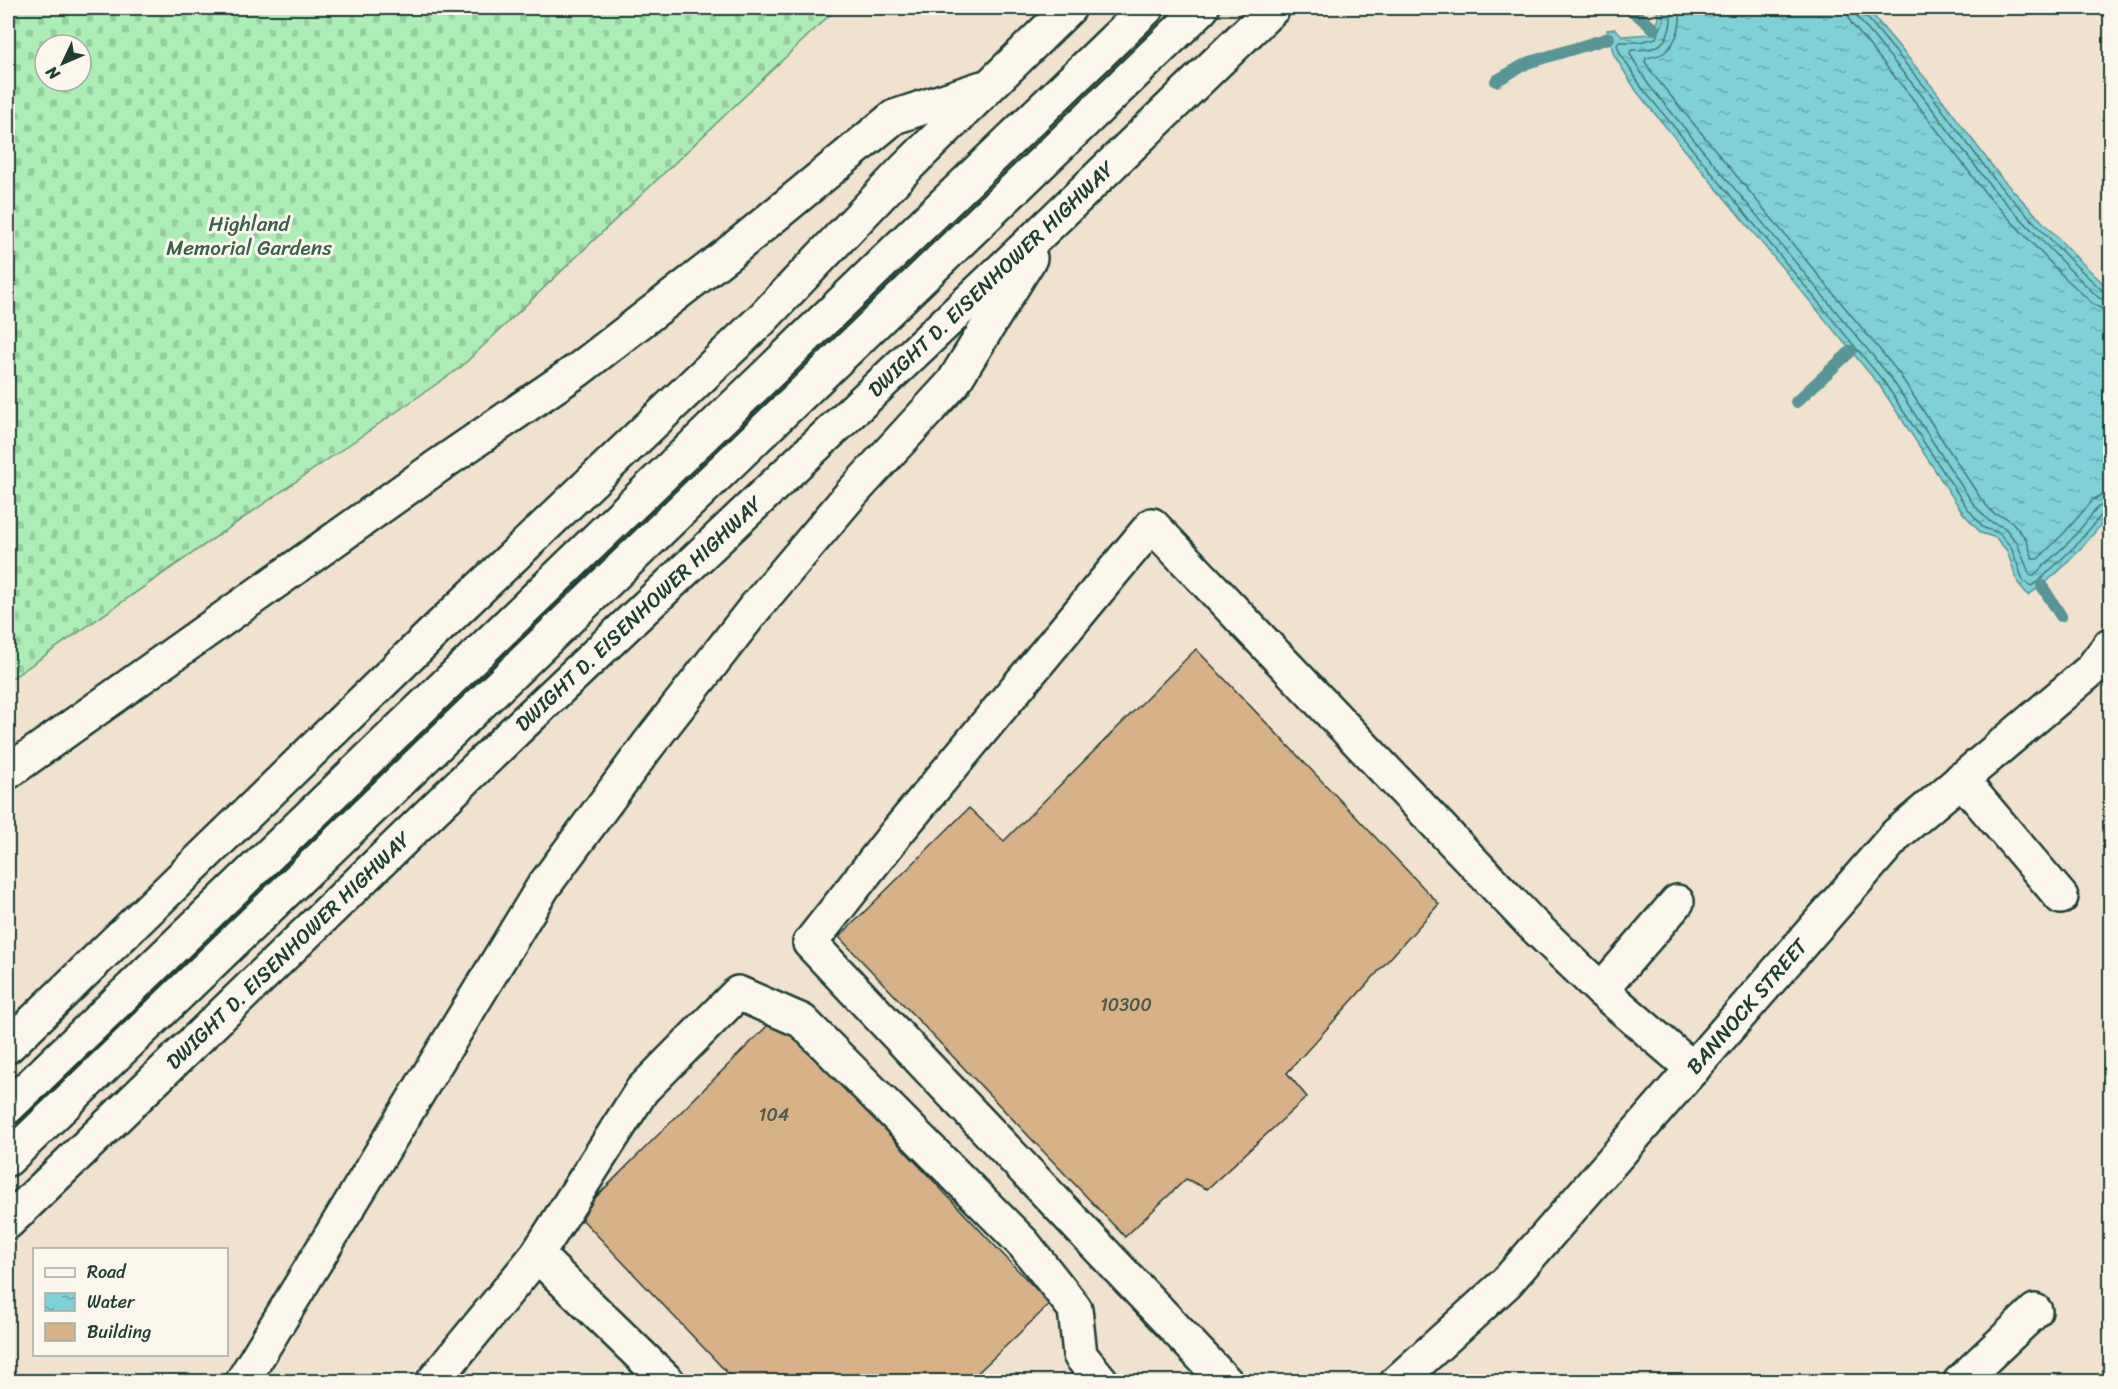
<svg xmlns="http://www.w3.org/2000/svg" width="2118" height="1389" font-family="Sriracha,sans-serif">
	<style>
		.cemetery { fill: url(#cemetery-stones); stroke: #669675; stroke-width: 1.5; fill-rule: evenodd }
		.water { fill: url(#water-ripples); stroke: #599596; stroke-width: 1.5 }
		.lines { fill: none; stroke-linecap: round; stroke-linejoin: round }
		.shore { stroke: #457875; stroke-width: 1.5 }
		.stream { stroke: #599596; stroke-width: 12 }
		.building { fill: #d7b188; stroke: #1f3d34; stroke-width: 1.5 }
		.minor-casing { stroke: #1f3d34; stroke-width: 38 }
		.highway-casing { stroke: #1f3d34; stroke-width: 38 }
		.minor { stroke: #fbf7ec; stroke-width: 33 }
		.highway { stroke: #fbf7ec; stroke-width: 33 }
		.labels { text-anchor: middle; stroke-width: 6; stroke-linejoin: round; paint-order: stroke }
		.number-label { font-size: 18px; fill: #4d5a49 }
		.park-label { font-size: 21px; fill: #3b604e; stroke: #fbf7ec }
		.street-label { font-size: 21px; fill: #1f3d34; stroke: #fbf7ec }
	</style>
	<defs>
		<pattern id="cemetery-stones" width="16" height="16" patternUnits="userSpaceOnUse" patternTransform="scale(1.5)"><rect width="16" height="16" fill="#adeeb6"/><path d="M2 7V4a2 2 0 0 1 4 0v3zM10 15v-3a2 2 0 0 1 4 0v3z" fill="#94cd9d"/></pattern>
		<pattern id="water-ripples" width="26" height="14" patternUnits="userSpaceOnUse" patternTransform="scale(1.5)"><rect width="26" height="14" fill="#7fd0d7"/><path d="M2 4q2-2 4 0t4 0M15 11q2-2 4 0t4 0" fill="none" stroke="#67aaaf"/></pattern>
	</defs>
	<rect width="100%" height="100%" fill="#f0e2ce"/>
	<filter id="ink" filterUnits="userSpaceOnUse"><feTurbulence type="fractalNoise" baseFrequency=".0167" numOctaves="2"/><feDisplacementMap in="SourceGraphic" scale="12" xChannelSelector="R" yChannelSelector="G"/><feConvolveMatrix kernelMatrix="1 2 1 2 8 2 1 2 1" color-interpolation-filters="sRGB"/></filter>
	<g filter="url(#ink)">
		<path class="cemetery" d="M8,8H837L461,367L8,681ZM45,45H81V81H45Z"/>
		<path class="water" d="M1656,8H1867L1935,90L2002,179L2076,257L2110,290V514C2086,543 2060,575 2028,595L2018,583L2007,551L1996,538L1981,533L1963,513L1880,386L1637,92L1614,55L1607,30L1615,29L1623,36L1651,34L1659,19Z"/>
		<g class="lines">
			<path class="shore" d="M1662,8L1664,20L1656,38L1639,42H1619L1617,45L1620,53L1642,88L1884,382L1968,509L1984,528L1999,533L2011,547L2023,580L2031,586L2039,581L2076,545L2104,512L2110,510
				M1670,8C1673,20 1670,41 1656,47C1648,50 1639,50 1631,50L1630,54L1648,84L1891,378L1974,505L1989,521L2005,528L2017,543L2030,575H2034L2071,540L2099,506L2110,503
				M1679,8C1683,22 1677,42 1665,52C1659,56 1653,57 1646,58L1645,62L1656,78L1898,372L1981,499L1994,514L2005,517L2013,523L2026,539L2033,559H2038L2064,533L2093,500L2101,495L2110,494
				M1846,8L1851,23L1917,104L1986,194L2060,273L2093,304L2102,309L2110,310
				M1855,8L1858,18L1924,98L1992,188L2067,267L2099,298L2110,301
				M1863,8L1864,14L1930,93L1997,183L2071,261L2104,292L2110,293"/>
			<path class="stream" d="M1629,8L1654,29
				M1496,81L1527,63L1609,38
				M1796,402L1851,351
				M2042,586L2061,616"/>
		</g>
		<path class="building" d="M1196,649L1439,904L1287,1073L1307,1097L1207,1189L1186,1179L1125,1237L839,937L969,808L1004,841Z
			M777,1016L1050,1304L968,1382H736L578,1215Z"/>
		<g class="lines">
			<g class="minor-casing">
				<g id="minor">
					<path d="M1961,779L2061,897"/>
					<path d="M1601,990L1677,902"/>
					<path d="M537,1255L668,1382"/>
					<path d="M433,1382L537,1255L642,1090L738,993L802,1021L1024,1244L1075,1309L1080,1355L1102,1382"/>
					<path d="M1226,1382L810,943L898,831L1152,525L1531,923L1601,990L1693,1069"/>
					<path id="s1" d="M1397,1382L1506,1283L1897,834L2091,670L2110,645"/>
					<path d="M1960,1382L2035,1311"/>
				</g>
			</g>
			<g class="highway-casing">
				<g id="highway">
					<path d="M8,772L438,466L578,370L729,253L894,117L982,88"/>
					<path d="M8,1046L432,634L761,320L907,167L1069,8"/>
					<path d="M8,1107L1147,8"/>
					<path d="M8,1159L1202,8"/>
					<path id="s2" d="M8,1222L516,730L1053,221L1273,8"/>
					<path d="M242,1382L543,887L648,745L754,609L852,493L953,383L1030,258"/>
				</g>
			</g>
			<use href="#minor" class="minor"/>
			<use href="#highway" class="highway"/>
		</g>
	</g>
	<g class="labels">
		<g class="number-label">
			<text x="1126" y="1011">10300</text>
			<text x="774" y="1121">104</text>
		</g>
		<g class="park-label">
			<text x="249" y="231">Highland<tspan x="249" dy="24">Memorial Gardens</tspan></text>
		</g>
		<g class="street-label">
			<text dy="7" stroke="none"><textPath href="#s2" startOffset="1362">DWIGHT D. EISENHOWER HIGHWAY</textPath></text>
			<text dy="7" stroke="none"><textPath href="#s2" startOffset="876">DWIGHT D. EISENHOWER HIGHWAY</textPath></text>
			<text dy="7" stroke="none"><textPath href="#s2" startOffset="390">DWIGHT D. EISENHOWER HIGHWAY</textPath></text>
			<text dy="7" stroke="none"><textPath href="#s1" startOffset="514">BANNOCK STREET</textPath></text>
		</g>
	</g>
	<rect width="2118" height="1389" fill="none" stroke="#fbf7ec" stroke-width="30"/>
	<rect x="15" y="15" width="2088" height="1359" fill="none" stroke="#1f3d34" stroke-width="2" filter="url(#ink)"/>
	<rect x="33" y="1248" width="195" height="108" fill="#fbf7ec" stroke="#a3ada2" stroke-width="1.5"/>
	<rect x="45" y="1268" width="30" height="9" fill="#fbf7ec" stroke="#a3ada2" stroke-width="1.5"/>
	<text x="87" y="1278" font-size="18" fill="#1f3d34">Road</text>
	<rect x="45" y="1293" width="30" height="18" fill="url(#water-ripples)" stroke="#a3ada2" stroke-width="1.5"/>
	<text x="87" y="1308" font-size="18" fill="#1f3d34">Water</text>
	<rect x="45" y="1323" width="30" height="18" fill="#d7b188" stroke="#a3ada2" stroke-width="1.5"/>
	<text x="87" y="1338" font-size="18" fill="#1f3d34">Building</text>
	<g transform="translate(63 63) rotate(226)"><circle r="28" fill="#fbf7ec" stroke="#a3ada2" stroke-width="1.5"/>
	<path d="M0-4.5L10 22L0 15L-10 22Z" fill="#1f3d34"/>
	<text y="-9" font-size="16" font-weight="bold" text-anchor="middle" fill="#1f3d34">N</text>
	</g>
</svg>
